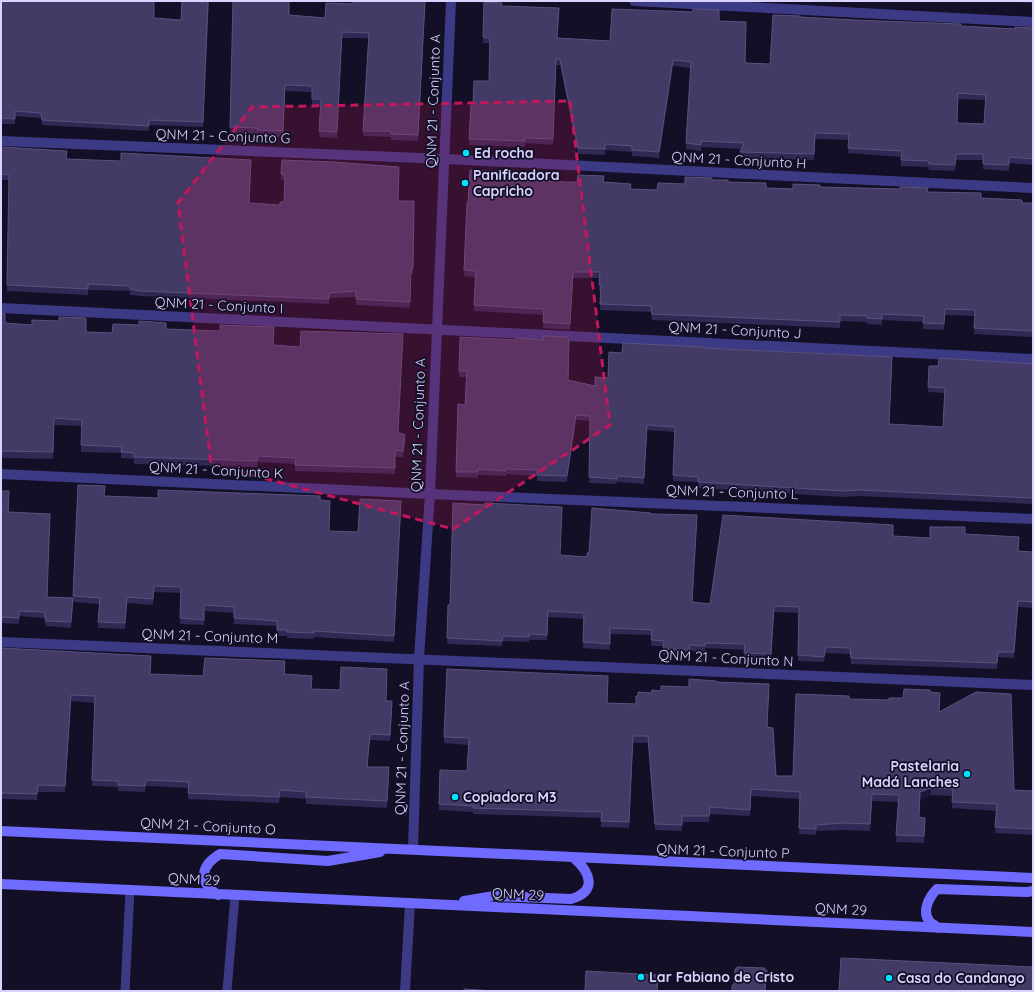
<svg xmlns="http://www.w3.org/2000/svg" width="1034" height="992" font-family="Quicksand,sans-serif">
	<style>
		.lines { fill: none; stroke-linecap: round; stroke-linejoin: round }
		.service { stroke: #3d3a85; stroke-width: 9 }
		.minor { stroke: #3d3a85; stroke-width: 10 }
		.secondary { stroke: #6f6bff; stroke-width: 10 }
		.wall { fill: #312854; fill-rule: evenodd }
		.shaded-wall { fill: #1d163a }
		.building { fill: #433a66; stroke: #5a527e; fill-rule: evenodd }
		.marked { fill: #c2185b; fill-opacity: 0.2; stroke: #c2185b; stroke-width: 3; stroke-dasharray: 8 5; stroke-linejoin: round }
		.poi-dot { fill: #00e5ff; stroke: #130f26; stroke-width: 1.5 }
		.labels { text-anchor: middle; stroke-width: 3.5; stroke-linejoin: round; paint-order: stroke }
		.street-label { font-size: 14px; fill: #d9d4ff; stroke: #130f26 }
		.poi-label { font-size: 14px; font-weight: bold; fill: #d9d4ff; stroke: #130f26; text-anchor: start }
	</style>
	<rect width="100%" height="100%" fill="#130f26"/>
	<g class="lines">
		<path class="service" d="M125,991L130,890
			M227,991L235,895"/>
		<path class="minor" d="M634,1L1033,22
			M1,141L445,159L1033,188
			M1,308L1033,359
			M1,474L430,494L1033,519
			M1,642L1033,685
			M413,849L419,658L430,494L451,1
			M405,991L410,903"/>
		<path class="secondary" d="M1,831L1033,878
			M1,884L1033,932
			M218,895C198,882 200,866 220,854L328,861L380,852
			M464,901L494,896L571,899C598,891 590,872 574,858
			M938,928C936,926 932,924 930,922C921,912 929,897 937,889L1027,892L1033,891"/>
	</g>
	<path class="wall" d="M1,1L154,18L181,20L209,1L203,127L149,125V131L42,125L41,118L15,116V124H1Z
		M233,1L289,15L325,18L425,7L418,141L391,140V137L363,136L369,38H342L337,138L319,137L321,105H312V92L285,91L283,137L257,136V134L230,133Z
		M998,1H1033V3Z
		M502,6L559,14L557,38L610,41L719,21L745,63L770,64L800,17L854,20L1015,29L1033,28V165L1009,163V171L983,169V160H956L955,171L929,170L928,167L901,166V157L848,153L849,140L815,139L814,160L740,158V152L742,149L701,147V151L686,149L691,68L673,66L659,158L632,156V152L605,150V155L578,154L560,65H556L553,145L525,143V147L469,145V139L473,105L489,81L490,43H483V37ZM958,99L985,100L984,124L957,123Z
		M1,147L67,157V159L249,203L280,205L284,202L285,180H281L282,160L398,201H414L413,274H411L410,308L356,305V297L329,298V304L141,296L130,295V291L88,290V295L7,291L9,180H1Z
		M523,180L566,182H604L631,189L657,190L685,184L712,180L766,188L793,189L820,187L928,192L1022,203H1033V337L974,334L975,316L945,315L944,330L923,329V322L882,320V325L867,324V322L840,321V328L652,320L651,312L600,310L601,291H599L600,278H573L570,330L543,328L544,315L474,311L475,277L464,276L468,203Z
		M1,313L5,323L32,325L59,321V317L86,332L112,333L166,329L273,345L398,432L405,441L403,457H395V474L295,471V464L258,462L257,467L134,464V459L121,458V453L81,452V426L54,425L53,459L1,458Z
		M460,337L568,380L595,386L608,378L622,353L704,348L890,424L943,427L944,393L928,392L929,366H938L1033,364V504L858,496L843,497L698,488V482L673,481L675,432L647,430L644,484L617,482V484L589,483L590,421L576,420L567,482L537,481V476L506,474V476L478,475V478L456,477L458,404L465,405L466,377H459Z
		M78,485L105,496L158,498L320,500L329,531L358,532L401,507L394,642L314,637V639L287,638V636H277V626L234,624V613L204,611V625L180,624L181,593L154,592L153,605L127,603L125,629L98,628L99,604L73,602L71,628L46,626L44,618L19,616V624L1,623V491L9,497V512L47,597L73,598Z
		M485,505L560,555L587,557L589,553L651,514L697,521L692,602L710,604L893,536L930,538L965,534L1018,551L1033,552V608L1018,607L1014,658L998,657L997,669L851,664L850,654L826,653L824,662L798,661V613L774,612L771,660L744,659V650L705,648V652L690,651V656L663,655V646H651L652,635L610,634V650L583,648L584,619L548,617L547,640H529V642L503,641L502,646L447,644L450,605Z
		M1,648L151,674L203,676L285,667V674L312,682L311,689L386,701L392,707L390,741L370,740L367,767L389,773L387,808L306,804V799L280,797L279,803L188,799V788L146,786L145,792L118,791V787L92,786L95,703L71,701L65,792H38L37,800L1,799Z
		M716,682L769,690L767,727L776,776H793L849,699L889,700L903,698L930,692L940,699L939,712L1014,790L1033,791V835L995,833L996,811L952,808V796L931,795L920,799L919,817L925,818L924,843L896,842L898,802L872,801L870,831L843,830L816,831V835L799,834L800,799L751,796L750,816L710,814L709,822H682V831L655,830L648,743H633L629,828L601,827V818L473,814V812L439,810V804L467,771L469,745L444,743V737L608,683L607,703L636,704L638,696L651,693L689,687Z"/>
	<path class="shaded-wall" d="M673,60V66L659,158V152Z
		M576,415V420L567,482V476Z
		M1018,601V607L1014,658V652Z
		M826,647V653L824,662V657Z
		M71,695V701L65,792V786Z
		M370,734V740L367,773V767Z
		M38,785V792L37,800V794Z
		M931,788V795L920,799L919,824L920,792Z
		M767,970L766,991H765Z"/>
	<path class="building" d="M1,1H154V18L181,20L182,1H208L203,122L149,120V126L42,120L41,113L15,111V119L1,118Z
		M233,1H289V15L325,18L326,3L353,4V1H425L418,135L391,134V131H363L369,33L342,32L337,132L319,131L321,99H312V86L285,85L283,131L257,130V128L230,127Z
		M484,2L502,3L501,6L559,8L557,38L610,41L612,9L693,12V9L719,10V21L746,22L745,63L770,64L773,15L800,16V17L854,20L961,24V26L1015,29V27L1033,28V159L1009,157V165L983,164V154H956L955,165L929,164L928,161L901,160L902,151L848,148L849,134L815,133L814,154L740,152L744,143L701,141V145L686,143L691,62L673,60L659,152L632,150V146L605,144V149L578,148L560,59H556L553,139L525,138V141L469,139L471,105H473L474,81H489L490,38L483,37ZM958,93L986,95L984,124L957,123Z
		M1,147L67,151L66,159L121,161V153L251,160L249,203L280,205V202H284L285,175L281,174L282,160L335,162L399,167L398,201H414L413,268H411L410,302L356,299V291L329,293V299L141,291L130,289V286L88,284V289L7,285L9,175L1,174Z
		M470,170L523,173V180L566,182H577L578,175L604,176L603,182L631,184L630,189L657,190L658,183L685,184V177L712,178V180H728V182L766,183V188L793,189V184L820,185V187L900,189V187L928,188L927,192L981,193V198L1022,200V203H1033V331L974,328L975,310L945,309L944,324L923,323L924,316L882,314V319L867,318V316L840,315V322L652,314L651,306L600,304L601,285H599L600,272H573L570,324L543,322L544,309L474,305L476,271L464,270L467,203H468Z
		M1,313L5,314V323L32,325V320L59,321V317L86,318V332L112,333L113,324L139,325V321L166,323V329L220,331V325L274,327L273,345L300,347L301,331L403,334L398,432L405,435L403,451L395,450V468L295,465L296,458L258,456L257,461L134,457V453L121,452L122,447L81,445L82,420L54,418L53,452L1,451Z
		M543,336L568,337V341H569L568,380L595,386V377L608,378L609,352L622,353L623,343L704,347V348L892,357L889,424L943,427L945,388L928,387L929,366H938L939,358L1033,364V498L858,490L843,491L698,482V477L673,475L675,427L647,425L644,478L617,476V479L589,477L590,416L576,415L567,476L537,475V470L506,469V471L478,469V472H456L458,404L465,405L467,371H459L460,337L516,340V338L543,340Z
		M78,485L105,486L104,496L158,498V490L320,496V500L330,501L329,531L358,532L360,499L401,501L394,636L314,631V633L287,632V630H277V621L234,618V607L204,605V620L180,618L181,587L154,586L153,599L127,597L125,623L98,622L100,598L73,596Z
		M1,491H9L8,512L50,514L47,597L73,598L71,622L46,621L44,612L19,611V618L1,617Z
		M453,503L485,505V503L562,507L560,555L587,557V553H589L592,508L616,510L651,513V514L697,515L692,602L710,604L723,515L893,525V536L930,538V527H965V534L1019,537L1018,551L1033,552V602L1018,601L1014,652H998L997,663L851,658L850,648L826,647L824,657L798,655L799,607L774,606L771,654L744,653L745,644L705,643V646L689,645L690,650L663,649L664,641L651,640L652,630L610,628V644L583,642L584,613L548,611L547,635L529,634V637L503,636L502,641L447,638L448,605H450Z
		M1,648L151,656L150,674L203,676L205,658L285,661L284,674L312,676L311,689L340,690L341,667L387,669L386,701H392L390,735L370,734L367,767H389L387,801L306,797V792L280,790L279,797L188,793L189,782L146,780L145,786L118,785V781L92,780L95,696L71,695L65,786L38,785L37,794L1,793Z
		M447,669L608,676L607,703L636,704V696H638V692L651,693L652,690L661,691V686L689,687V679L716,681V682L769,684L767,727L773,728L776,776H793L796,694L849,696V699L889,700V698H903L904,689L930,690V692L940,693L939,712L976,692L1011,694L1014,790L1033,791V829L995,827L997,804L952,802L953,789L931,788L920,792L919,817L925,818L924,836L896,835L899,795L872,794L870,824L843,823L816,825V829L799,828L800,792L751,789L750,810L710,807L709,816H682V825L655,824L648,736H633L629,822L601,821L602,812L473,808V806L439,804L440,770L467,771L469,738L444,737Z
		M841,958L1033,967V991H839Z
		M737,967L765,968L764,970H767L765,991H732V985H734L735,969H737Z
		M586,971L658,975L657,991H585Z
		M464,989L495,991H464Z"/>
	<path class="marked" d="M570,101L610,425L453,529L211,464L178,203L252,107Z"/>
	<g class="poi-dot">
		<circle cx="466" cy="153" r="4"/>
		<circle cx="465" cy="183" r="4"/>
		<circle cx="967" cy="774" r="4"/>
		<circle cx="455" cy="797" r="4"/>
		<circle cx="641" cy="977" r="4"/>
		<circle cx="889" cy="978" r="4"/>
	</g>
	<g class="labels">
		<g class="street-label">
			<text transform="translate(433 101) rotate(-88)" y="5">QNM 21 - Conjunto A</text>
			<text transform="translate(223 136) rotate(2)" y="5">QNM 21 - Conjunto G</text>
			<text transform="translate(739 160) rotate(3)" y="5">QNM 21 - Conjunto H</text>
			<text transform="translate(219 305) rotate(3)" y="5">QNM 21 - Conjunto I</text>
			<text transform="translate(735 330) rotate(3)" y="5">QNM 21 - Conjunto J</text>
			<text transform="translate(418 425) rotate(-88)" y="5">QNM 21 - Conjunto A</text>
			<text transform="translate(216 470) rotate(3)" y="5">QNM 21 - Conjunto K</text>
			<text transform="translate(732 492) rotate(2)" y="5">QNM 21 - Conjunto L</text>
			<text transform="translate(210 636) rotate(2)" y="5">QNM 21 - Conjunto M</text>
			<text transform="translate(726 658) rotate(3)" y="5">QNM 21 - Conjunto N</text>
			<text transform="translate(402 748) rotate(-88)" y="5">QNM 21 - Conjunto A</text>
			<text transform="translate(208 826) rotate(3)" y="5">QNM 21 - Conjunto O</text>
			<text transform="translate(723 851) rotate(2)" y="5">QNM 21 - Conjunto P</text>
			<text transform="translate(194 879) rotate(3)" y="5">QNM 29</text>
			<text transform="translate(518 894) rotate(3)" y="5">QNM 29</text>
			<text transform="translate(841 909) rotate(3)" y="5">QNM 29</text>
		</g>
		<g class="poi-label">
			<text x="474" y="158">Ed rocha</text>
			<text x="473" y="180">Panificadora<tspan x="473" dy="16">Capricho</tspan></text>
			<text x="959" y="771" text-anchor="end">Pastelaria<tspan x="959" dy="16">Madá Lanches</tspan></text>
			<text x="463" y="802">Copiadora M3</text>
			<text x="649" y="982">Lar Fabiano de Cristo</text>
			<text x="897" y="983">Casa do Candango</text>
		</g>
	</g>
	<rect width="1034" height="992" fill="none" stroke="#d9d4ff" stroke-width="4"/>
</svg>
